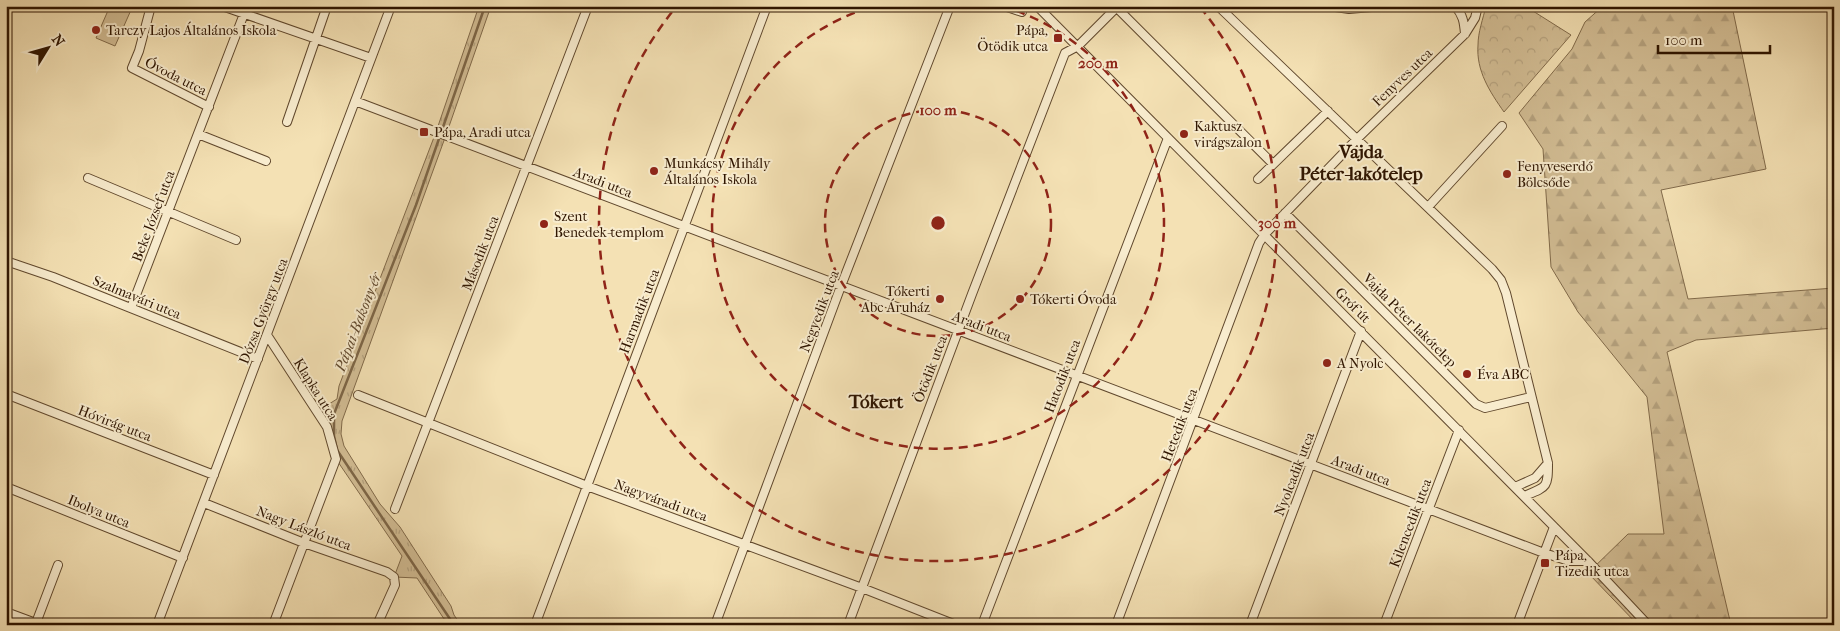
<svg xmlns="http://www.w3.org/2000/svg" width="1840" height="631" font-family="'IM FELL French Canon',serif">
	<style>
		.grass { fill: url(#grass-tufts); stroke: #816a4a }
		.forest { fill: url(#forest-firs); stroke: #816a4a }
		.park { fill: url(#park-crowns); stroke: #816a4a }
		.garden { fill: #d3be95; stroke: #816a4a }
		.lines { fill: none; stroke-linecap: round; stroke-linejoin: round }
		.stream { stroke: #7d6647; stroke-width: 2.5 }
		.minor-casing { stroke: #60482d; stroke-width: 10 }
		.minor { stroke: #f8ecce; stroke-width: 8 }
		.ring { fill: none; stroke: #8f2418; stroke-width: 2.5; stroke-dasharray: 9 6 }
		.poi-dot { fill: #8f2418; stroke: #f8ecce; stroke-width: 2 }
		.labels { text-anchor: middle; stroke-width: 4; stroke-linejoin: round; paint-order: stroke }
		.poi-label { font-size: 14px; fill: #2f1500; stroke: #f8ecce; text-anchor: start }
		.street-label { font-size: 14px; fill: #2f1500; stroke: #f8ecce }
		.water-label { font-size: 15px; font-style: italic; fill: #634b30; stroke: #f8ecce }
		.district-label { font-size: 19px; font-weight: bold; fill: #2f1500; stroke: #f8ecce }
		.centre { fill: #8f2418; stroke: #f8ecce; stroke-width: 2.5 }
		.ring-label { font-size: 15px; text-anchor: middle; font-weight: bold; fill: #8f2418; stroke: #f8ecce; stroke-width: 4; stroke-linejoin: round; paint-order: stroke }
	</style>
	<defs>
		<pattern id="grass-tufts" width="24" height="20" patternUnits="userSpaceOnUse" patternTransform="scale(1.25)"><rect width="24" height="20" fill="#d3be95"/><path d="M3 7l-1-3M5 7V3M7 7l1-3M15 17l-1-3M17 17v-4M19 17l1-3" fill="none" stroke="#b5a27f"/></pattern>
		<pattern id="forest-firs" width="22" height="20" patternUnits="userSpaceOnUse" patternTransform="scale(1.25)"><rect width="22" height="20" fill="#d3be95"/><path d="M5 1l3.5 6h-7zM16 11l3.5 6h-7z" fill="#b5a27f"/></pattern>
		<pattern id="park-crowns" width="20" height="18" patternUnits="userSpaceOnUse" patternTransform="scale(1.25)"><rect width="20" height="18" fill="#d3be95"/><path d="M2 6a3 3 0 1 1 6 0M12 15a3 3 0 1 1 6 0" fill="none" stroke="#b5a27f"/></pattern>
	</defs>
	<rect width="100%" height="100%" fill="#f4e1b4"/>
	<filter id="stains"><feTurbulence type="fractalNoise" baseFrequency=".004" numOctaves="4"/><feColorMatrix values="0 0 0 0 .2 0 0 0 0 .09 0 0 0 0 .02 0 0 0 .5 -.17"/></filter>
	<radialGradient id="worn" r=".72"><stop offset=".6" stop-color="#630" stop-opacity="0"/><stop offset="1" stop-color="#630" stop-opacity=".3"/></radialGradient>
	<path class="grass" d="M479,6H491L446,135L342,421L341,434L344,446L380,504L400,527L451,606L454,615L461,625H448L417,578L394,577L402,556L336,459L327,427L329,404L337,399L339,386L436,132Z"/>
	<path class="forest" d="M1603,6H1732L1766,169L1661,190L1688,299L1834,288V328L1696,340L1667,352L1731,625H1638L1588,573L1628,534H1664L1647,397L1578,312L1551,267L1543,149L1519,113L1572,49L1585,22Z"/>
	<path class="park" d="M1486,6H1525L1571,35L1504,112C1490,92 1476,71 1478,45C1478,32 1483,19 1486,6Z"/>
	<path class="garden" d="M110,6H123L131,10L115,46L96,38Z"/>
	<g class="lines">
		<path class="stream" d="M454,625L337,450L334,436V414L416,205L485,6"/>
		<g class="minor-casing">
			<path id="minor" d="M151,6L139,51L132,68L209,107
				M222,6L371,58
				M1004,6L1022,12
				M1037,6L1588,561L1648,625
				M1218,6L1492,269L1501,280L1506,293L1548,463C1548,488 1547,487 1524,496
				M1329,6L1349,9L1383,6
				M1455,6C1463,15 1464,22 1465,34
				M1117,8L1273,164
				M6,12L8,6
				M355,101L1544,553L1569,561H1588
				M287,122L327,6
				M198,134L266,161
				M88,178L236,240
				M1258,179L1328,111
				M1428,207L1502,126
				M1285,213L1476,404L1485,408L1531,397
				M6,261L53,277L258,359
				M131,308L247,6
				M267,335L327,427L336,459L273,625
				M6,394L214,475
				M358,395L587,486L862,588L956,625
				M6,487L183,558
				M1515,487L1535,478L1548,463
				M204,503L304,543L387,572L394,577L395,585L377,625
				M395,509L588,6
				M6,612L41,625
				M36,623L58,565
				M157,625L391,6
				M535,625L767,6
				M715,625L841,286L950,6
				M848,625L972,294L1065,53L1078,46L1118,6
				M982,625L1168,138
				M1116,625L1259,243L1265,234L1357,139L1465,34L1475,18L1478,6
				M1250,625L1361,331
				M1384,625L1459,430
				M1517,625L1554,527"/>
		</g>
		<use href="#minor" class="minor"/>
	</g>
	<g class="ring">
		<circle cx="938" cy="223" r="113"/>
		<path d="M1002 6A226 226 0 1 1 874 6"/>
		<path d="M1200 7A339 339 0 1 1 676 7"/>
	</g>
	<g class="poi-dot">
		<circle cx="96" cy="30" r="5"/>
		<rect x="1053" y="33" width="10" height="10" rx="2.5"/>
		<rect x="419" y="127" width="10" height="10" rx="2.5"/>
		<circle cx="1184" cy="134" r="5"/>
		<circle cx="654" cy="171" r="5"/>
		<circle cx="1507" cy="174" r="5"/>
		<circle cx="544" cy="224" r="5"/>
		<circle cx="940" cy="299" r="5"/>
		<circle cx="1020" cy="299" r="5"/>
		<circle cx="1327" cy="363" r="5"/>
		<circle cx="1467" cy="374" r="5"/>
		<rect x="1540" y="558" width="10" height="10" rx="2.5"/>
	</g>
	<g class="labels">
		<g class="poi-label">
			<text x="106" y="35">Tarczy Lajos Általános Iskola</text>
			<text x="1048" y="35" text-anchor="end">Pápa,<tspan x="1048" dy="16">Ötödik utca</tspan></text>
			<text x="1194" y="131">Kaktusz<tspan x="1194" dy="16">virágszalon</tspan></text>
			<text x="434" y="137">Pápa, Aradi utca</text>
			<text x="664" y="168">Munkácsy Mihály<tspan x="664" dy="16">Általános Iskola</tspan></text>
			<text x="1517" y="171">Fenyveserdő<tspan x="1517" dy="16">Bölcsőde</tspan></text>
			<text x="554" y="221">Szent<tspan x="554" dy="16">Benedek-templom</tspan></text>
			<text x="930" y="296" text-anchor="end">Tókerti<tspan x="930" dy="16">Abc Áruház</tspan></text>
			<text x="1030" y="304">Tókerti Óvoda</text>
			<text x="1337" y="368">A Nyolc</text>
			<text x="1477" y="379">Éva ABC</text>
			<text x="1555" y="560">Pápa,<tspan x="1555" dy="16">Tizedik utca</tspan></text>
		</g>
		<g class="street-label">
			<text transform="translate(176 76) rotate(27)" y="5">Óvoda utca</text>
			<text transform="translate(1402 77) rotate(-44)" y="5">Fenyves utca</text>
			<text transform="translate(603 182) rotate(21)" y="5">Aradi utca</text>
			<text transform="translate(153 216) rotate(-69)" y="5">Beke József utca</text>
			<text transform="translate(480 253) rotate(-69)" y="5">Második utca</text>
			<text transform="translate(137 297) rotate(22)" y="5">Szalmavári utca</text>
			<text transform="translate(1353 305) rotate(45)" y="5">Gróf út</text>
			<text transform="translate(263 311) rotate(-69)" y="5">Dózsa György utca</text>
			<text transform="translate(639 311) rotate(-69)" y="5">Harmadik utca</text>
			<text transform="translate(819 311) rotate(-69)" y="5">Negyedik utca</text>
			<text transform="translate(1410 320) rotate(45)" y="5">Vajda Péter lakótelep</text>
			<text transform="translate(982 326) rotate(21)" y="5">Aradi utca</text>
			<text transform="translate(930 369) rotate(-69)" y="5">Ötödik utca</text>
			<text transform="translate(1062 376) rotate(-69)" y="5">Hatodik utca</text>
			<text transform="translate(316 389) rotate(58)" y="5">Klapka utca</text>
			<text transform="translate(115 423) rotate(21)" y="5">Hóvirág utca</text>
			<text transform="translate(1179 425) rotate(-69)" y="5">Hetedik utca</text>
			<text transform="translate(1361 470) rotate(21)" y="5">Aradi utca</text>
			<text transform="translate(1294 474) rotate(-69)" y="5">Nyolcadik utca</text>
			<text transform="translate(661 500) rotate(20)" y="5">Nagyváradi utca</text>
			<text transform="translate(99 511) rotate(22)" y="5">Ibolya utca</text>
			<text transform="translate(1410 523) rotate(-69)" y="5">Kilencedik utca</text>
			<text transform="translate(304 528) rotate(21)" y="5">Nagy László utca</text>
		</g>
		<g class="water-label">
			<text transform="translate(358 322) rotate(-69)" y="5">Pápai-Bakony-ér</text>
		</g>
		<g class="district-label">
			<text x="1361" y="158">Vajda<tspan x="1361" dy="22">Péter-lakótelep</tspan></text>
			<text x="876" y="408">Tókert</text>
		</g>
	</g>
	<circle cx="938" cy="223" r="8" class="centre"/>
	<g class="ring-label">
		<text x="1098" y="68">200 m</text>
		<text x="938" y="115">100 m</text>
		<text x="1277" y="228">300 m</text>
	</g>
	<rect width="1840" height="631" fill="none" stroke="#f4e1b4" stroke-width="25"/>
	<rect x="8" y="8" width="1825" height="616" fill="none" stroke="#2f1500" stroke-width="2.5"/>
	<rect x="12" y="12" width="1815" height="606" fill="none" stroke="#2f1500"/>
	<g transform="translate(48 48) rotate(53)" stroke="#f8ecce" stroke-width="4" paint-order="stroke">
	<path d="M0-4L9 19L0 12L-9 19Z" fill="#2f1500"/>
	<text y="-8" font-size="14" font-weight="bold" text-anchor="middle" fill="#2f1500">N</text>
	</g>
	<path d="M1658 45v8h112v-8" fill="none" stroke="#2f1500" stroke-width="2.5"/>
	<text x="1665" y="45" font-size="15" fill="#2f1500" stroke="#f8ecce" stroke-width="4" paint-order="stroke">100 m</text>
	<rect width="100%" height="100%" filter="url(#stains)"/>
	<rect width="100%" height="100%" fill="url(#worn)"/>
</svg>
